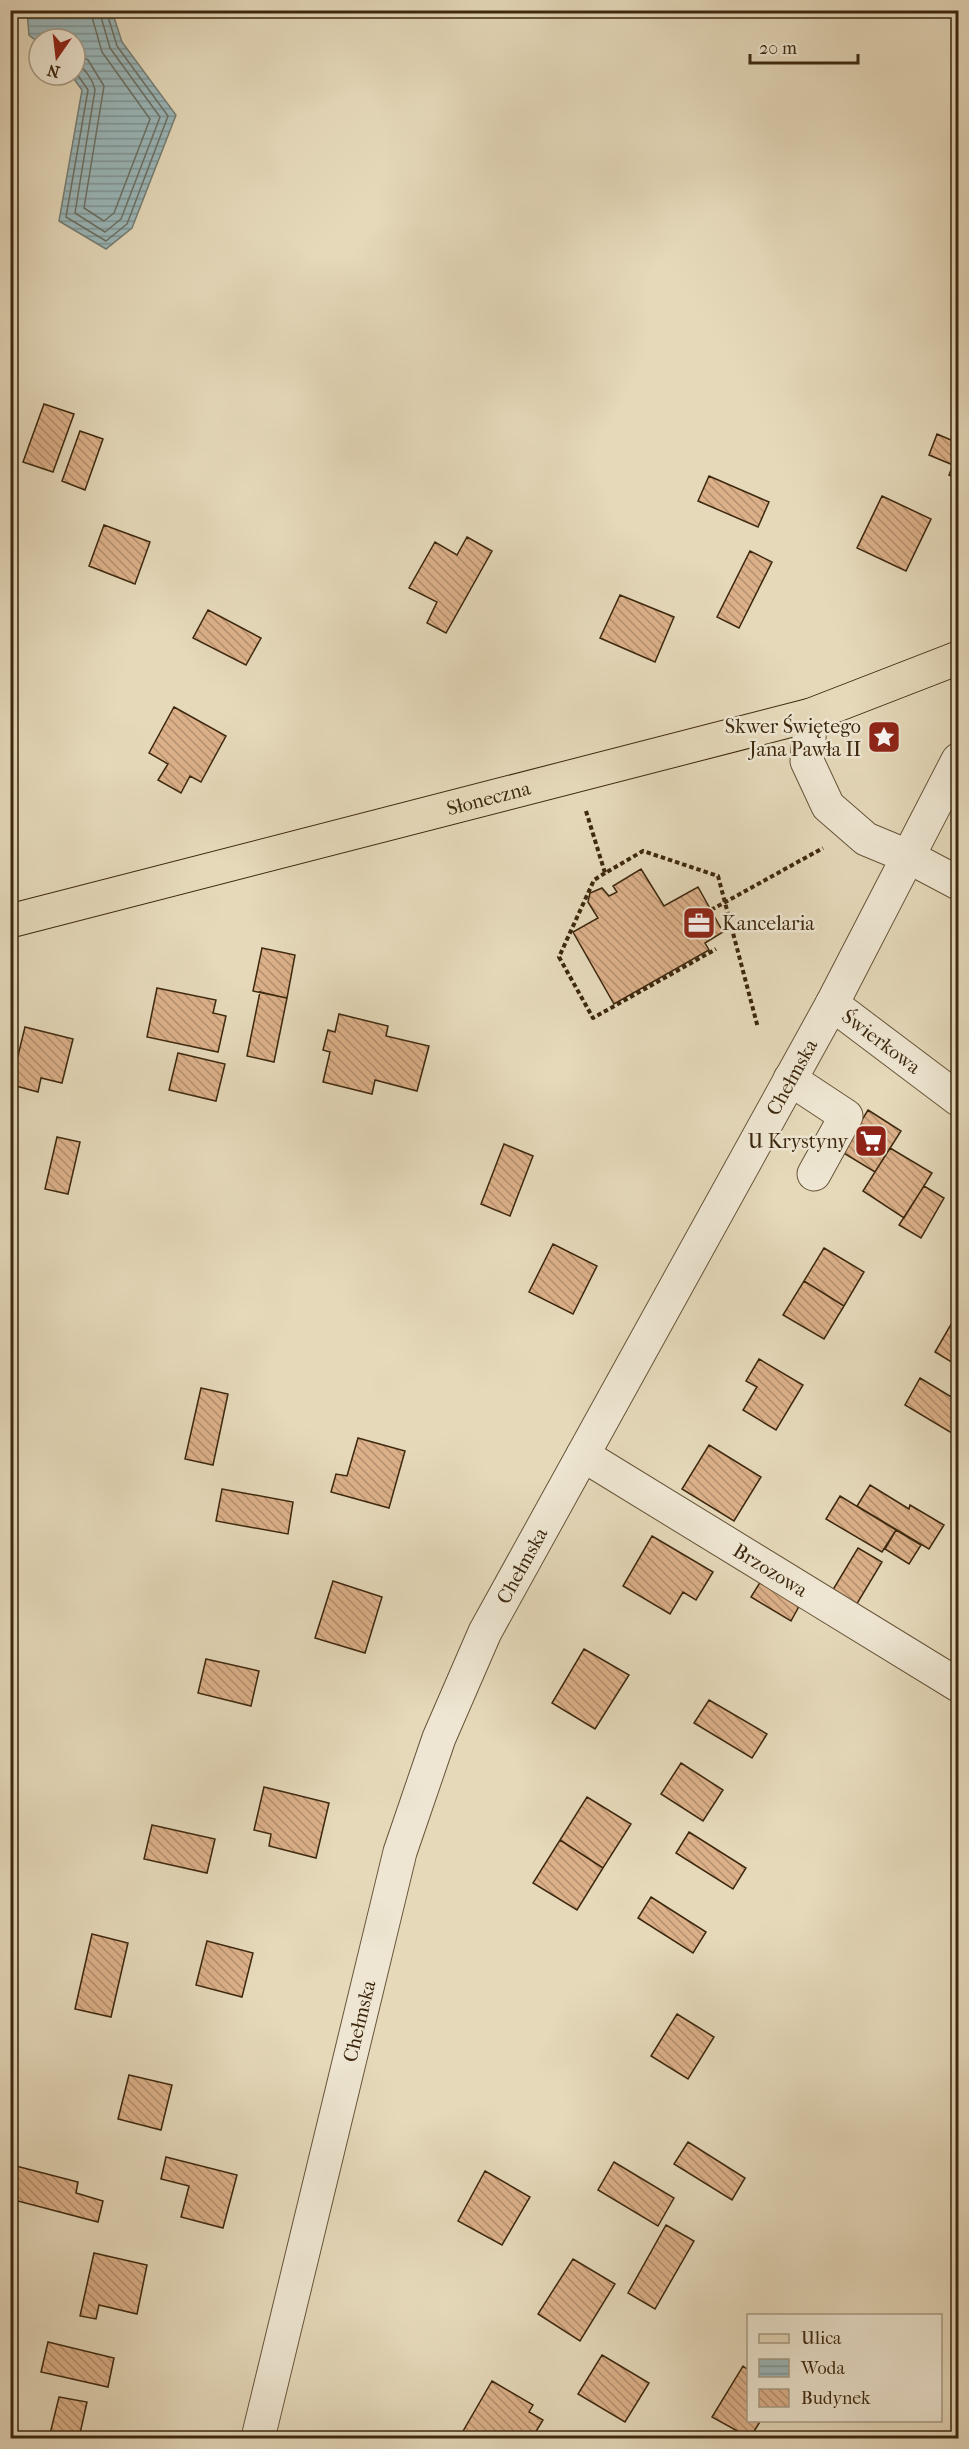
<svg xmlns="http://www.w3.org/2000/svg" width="969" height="2449" font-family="'IM FELL French Canon',serif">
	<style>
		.water { fill: url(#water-rules); stroke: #757e75; stroke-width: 1.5 }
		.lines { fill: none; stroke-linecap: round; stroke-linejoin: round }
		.shore { stroke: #6c7064; stroke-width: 1.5 }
		.building { fill: url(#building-back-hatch); stroke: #3d280e; stroke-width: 1.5 }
		.minor-casing { stroke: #675439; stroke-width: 35 }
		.major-casing { stroke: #3d280e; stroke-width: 35 }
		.path { stroke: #3d280e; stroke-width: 4; stroke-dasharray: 4.5 3; stroke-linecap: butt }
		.minor { stroke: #eee6d2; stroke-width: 33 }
		.major { stroke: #e5d9ba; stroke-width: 33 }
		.labels { text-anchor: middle; stroke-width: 5; stroke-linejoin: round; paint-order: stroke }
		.poi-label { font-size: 20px; fill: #3d280e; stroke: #eee6d2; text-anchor: end }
		.street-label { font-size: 20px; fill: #3d280e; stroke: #eee6d2 }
	</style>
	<defs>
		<pattern id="water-rules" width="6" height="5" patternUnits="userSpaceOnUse" patternTransform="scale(1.5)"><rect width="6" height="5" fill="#9ab7ba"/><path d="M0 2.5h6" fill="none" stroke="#7f9596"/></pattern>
		<pattern id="building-back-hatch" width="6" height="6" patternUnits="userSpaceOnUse" patternTransform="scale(1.5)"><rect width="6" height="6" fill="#dcb18a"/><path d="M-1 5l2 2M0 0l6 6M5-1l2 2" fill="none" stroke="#b4906f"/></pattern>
	</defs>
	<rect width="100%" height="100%" fill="#e5d9ba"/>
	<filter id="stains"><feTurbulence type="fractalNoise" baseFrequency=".00333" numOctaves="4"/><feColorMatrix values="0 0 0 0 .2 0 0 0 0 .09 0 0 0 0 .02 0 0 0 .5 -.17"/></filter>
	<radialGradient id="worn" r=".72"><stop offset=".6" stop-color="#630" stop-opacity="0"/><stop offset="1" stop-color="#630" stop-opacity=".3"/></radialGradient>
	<path class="water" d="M27,11H112L122,42L176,115L132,228L106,249L59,221L82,90L71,75H75V39H39V43L29,35Z"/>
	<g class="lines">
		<path class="shore" d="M75,53L88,60L104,86L84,208L104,221L114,213L150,119L102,52L90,10
			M75,62C84,67 93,80 95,90L75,213L105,232L121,219L160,117L110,48L99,10
			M75,71L88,90L66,217L106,241L127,224L168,116L117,46L106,10"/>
	</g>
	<path class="building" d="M44,404L74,414L53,472L23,462Z
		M80,431L103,439L85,490L62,481Z
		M937,434L958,443V479L949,475L953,465L929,455Z
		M709,476L769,502L758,527L698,501Z
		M882,496L931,519L906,571L857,548Z
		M104,525L150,542L135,584L89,566Z
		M467,537L492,551L446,633L427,623L437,602L409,588L435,542L457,555Z
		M750,551L772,562L739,628L717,617Z
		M620,595L674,617L655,662L600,638Z
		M208,610L261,638L246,665L193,638Z
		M174,707L226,736L201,782L190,776L181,793L158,780L168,764L149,753Z
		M641,869L664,906L698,887L723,932L705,943L709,950L614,1004L573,932L598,918L588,902L590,893L602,888L609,896L617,892L613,886Z
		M262,948L295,955L287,998L253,991Z
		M157,988L216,1000L213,1013L226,1016L218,1052L147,1037Z
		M260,992L287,998L274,1062L247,1056Z
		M339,1014L388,1026L386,1036L429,1046L417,1091L375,1080L372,1094L323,1082L330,1052L323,1050L328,1030L335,1032Z
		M25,1027L73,1039L62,1083L41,1078L38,1092L16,1086L11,1107L10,1075L13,1076Z
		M178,1053L225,1064L216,1101L169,1090Z
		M868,1110L901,1131L875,1172L842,1152L853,1134L858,1137L862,1131L857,1128Z
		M57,1137L80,1142L68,1194L45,1189Z
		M504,1144L533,1156L510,1216L481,1204Z
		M890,1148L932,1173L904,1218L863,1191Z
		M924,1186L944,1198L921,1238L899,1225Z
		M553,1244L597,1266L573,1314L529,1292Z
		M824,1248L864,1272L844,1306L804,1281Z
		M804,1281L844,1306L824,1339L783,1315Z
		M957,1314L958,1315V1366L935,1352Z
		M759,1359L803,1385L776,1430L743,1410L757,1387L746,1381Z
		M920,1378L958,1401V1429L955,1435L905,1405Z
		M201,1388L228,1394L213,1465L185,1459Z
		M358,1438L405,1451L389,1508L331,1492L336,1474L347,1476Z
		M709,1445L761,1477L734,1521L682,1489Z
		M870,1485L909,1509L910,1505L944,1525L929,1549L857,1506Z
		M222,1489L293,1502L288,1534L216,1521Z
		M840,1496L896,1530L882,1552L826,1519Z
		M896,1530L921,1545L909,1564L885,1549Z
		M652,1536L713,1572L696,1600L683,1592L670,1614L623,1586Z
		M858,1548L882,1562L855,1607L831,1593Z
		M764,1576L803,1599L791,1621L751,1597Z
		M333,1581L382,1597L365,1653L315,1638Z
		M584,1649L629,1675L595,1729L552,1703Z
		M206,1659L259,1671L251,1706L198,1693Z
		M709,1700L767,1734L752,1758L694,1723Z
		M681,1763L723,1790L703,1821L661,1794Z
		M264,1787L329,1803L316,1858L269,1846L271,1834L254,1830Z
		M587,1797L631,1824L603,1868L560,1840Z
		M152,1825L215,1839L207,1873L144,1859Z
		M689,1832L746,1868L733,1889L676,1853Z
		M560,1840L603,1868L577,1910L533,1883Z
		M651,1897L706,1932L693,1953L638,1918Z
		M92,1934L128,1943L111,2017L75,2009Z
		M207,1941L253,1953L242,1997L196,1985Z
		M677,2014L714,2037L688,2079L651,2056Z
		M129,2075L172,2085L161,2130L118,2119Z
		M688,2142L745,2178L732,2200L674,2164Z
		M166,2157L237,2175L223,2228L181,2217L189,2186L161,2179Z
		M614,2162L674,2198L658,2226L598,2190Z
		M16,2166L78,2182L76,2193L103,2201L98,2222L10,2199V2187Z
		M485,2171L530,2197L502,2245L458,2221Z
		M666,2225L694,2241L655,2309L628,2293Z
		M94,2253L147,2265L137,2314L99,2305L96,2319L80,2316Z
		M573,2259L615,2284L580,2341L538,2314Z
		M48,2342L114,2358L108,2387L41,2372Z
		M602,2355L649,2383L625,2422L578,2394Z
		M743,2366L748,2370V2420H761L750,2438L712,2417Z
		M492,2381L533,2405L529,2412L543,2420L532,2438H473L462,2433Z
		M59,2397L87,2402L79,2438H49Z"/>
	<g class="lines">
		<g class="minor-casing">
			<g id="minor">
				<path d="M811,715L807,761L828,806L866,839L907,856L958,883"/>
				<path id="s1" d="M832,1004L958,1099"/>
				<path d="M790,1079L846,1116L814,1174"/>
				<path id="s2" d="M583,1455L958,1685"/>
				<path id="s3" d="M258,2438L400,1852L439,1738L485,1632L832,1004L958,760"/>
			</g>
		</g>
		<g class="major-casing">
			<g id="major">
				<path id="s4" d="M10,921L811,715L958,658"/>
			</g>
		</g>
		<path class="path" d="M586,811L605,873L643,851L718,876L758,1028
			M605,873L594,880L559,957L593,1018L716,949
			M711,910L823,848"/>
		<use href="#minor" class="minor"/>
		<use href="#major" class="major"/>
	</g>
	<defs>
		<g id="sight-square" transform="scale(1.725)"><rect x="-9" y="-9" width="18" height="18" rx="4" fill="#8f2418" stroke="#eee6d2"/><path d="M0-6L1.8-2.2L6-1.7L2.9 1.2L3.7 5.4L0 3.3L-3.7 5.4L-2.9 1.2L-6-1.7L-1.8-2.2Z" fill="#fff"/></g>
		<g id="office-square" transform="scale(1.725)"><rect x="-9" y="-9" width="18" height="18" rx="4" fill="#8f2418" stroke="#eee6d2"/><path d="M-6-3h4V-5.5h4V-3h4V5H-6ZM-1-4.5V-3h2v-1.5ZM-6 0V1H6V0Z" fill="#fff"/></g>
		<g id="supermarket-square" transform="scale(1.725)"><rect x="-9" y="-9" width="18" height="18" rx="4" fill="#8f2418" stroke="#eee6d2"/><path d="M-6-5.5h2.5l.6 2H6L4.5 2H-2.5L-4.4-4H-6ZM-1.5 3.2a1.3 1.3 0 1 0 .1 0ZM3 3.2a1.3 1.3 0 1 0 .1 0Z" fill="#fff"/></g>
	</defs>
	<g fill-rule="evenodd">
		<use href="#sight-square" x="884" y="737"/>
		<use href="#office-square" x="699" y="923"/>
		<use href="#supermarket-square" x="871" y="1141"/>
	</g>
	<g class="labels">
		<g class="poi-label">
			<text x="861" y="733">Skwer Świętego<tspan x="861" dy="23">Jana Pawła II</tspan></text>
			<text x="722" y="930" text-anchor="start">Kancelaria</text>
			<text x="848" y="1148">U Krystyny</text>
		</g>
		<g class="street-label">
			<text dy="7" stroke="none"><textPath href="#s4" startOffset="494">Słoneczna</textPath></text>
			<text dy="7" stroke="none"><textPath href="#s1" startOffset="62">Świerkowa</textPath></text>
			<text dy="7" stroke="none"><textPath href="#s3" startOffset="1473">Chełmska</textPath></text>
			<text dy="7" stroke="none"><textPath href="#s3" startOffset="915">Chełmska</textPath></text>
			<text dy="7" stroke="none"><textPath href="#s2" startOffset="220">Brzozowa</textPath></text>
			<text dy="7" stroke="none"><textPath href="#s3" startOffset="429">Chełmska</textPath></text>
		</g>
	</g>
	<rect width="969" height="2449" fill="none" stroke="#e5d9ba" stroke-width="36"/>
	<rect x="12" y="12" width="945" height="2425" fill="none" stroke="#3d280e" stroke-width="3"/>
	<rect x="18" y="18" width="933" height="2413" fill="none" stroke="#3d280e" stroke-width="1.5"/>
	<rect x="747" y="2314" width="195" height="108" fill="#eee6d2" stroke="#a79a84" stroke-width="1.5"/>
	<rect x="759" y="2334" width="30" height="9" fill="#e5d9ba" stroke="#a79a84" stroke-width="1.5"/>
	<text x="801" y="2344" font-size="18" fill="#3d280e">Ulica</text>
	<rect x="759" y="2359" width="30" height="18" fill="url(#water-rules)" stroke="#a79a84" stroke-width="1.5"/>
	<text x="801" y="2374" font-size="18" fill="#3d280e">Woda</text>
	<rect x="759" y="2389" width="30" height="18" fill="url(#building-back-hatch)" stroke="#a79a84" stroke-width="1.5"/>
	<text x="801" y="2404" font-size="18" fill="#3d280e">Budynek</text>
	<g transform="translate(57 57) rotate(194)"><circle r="28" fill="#eee6d2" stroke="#a79a84" stroke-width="1.5"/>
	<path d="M0-4.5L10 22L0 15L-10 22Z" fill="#8f2418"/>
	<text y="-9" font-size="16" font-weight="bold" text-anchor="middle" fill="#3d280e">N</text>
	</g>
	<path d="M750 54v9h108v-9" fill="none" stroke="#3d280e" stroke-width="3"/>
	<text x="759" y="54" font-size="18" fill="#3d280e" stroke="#eee6d2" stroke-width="4.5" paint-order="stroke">20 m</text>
	<rect width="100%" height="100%" filter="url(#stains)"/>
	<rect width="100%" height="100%" fill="url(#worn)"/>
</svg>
